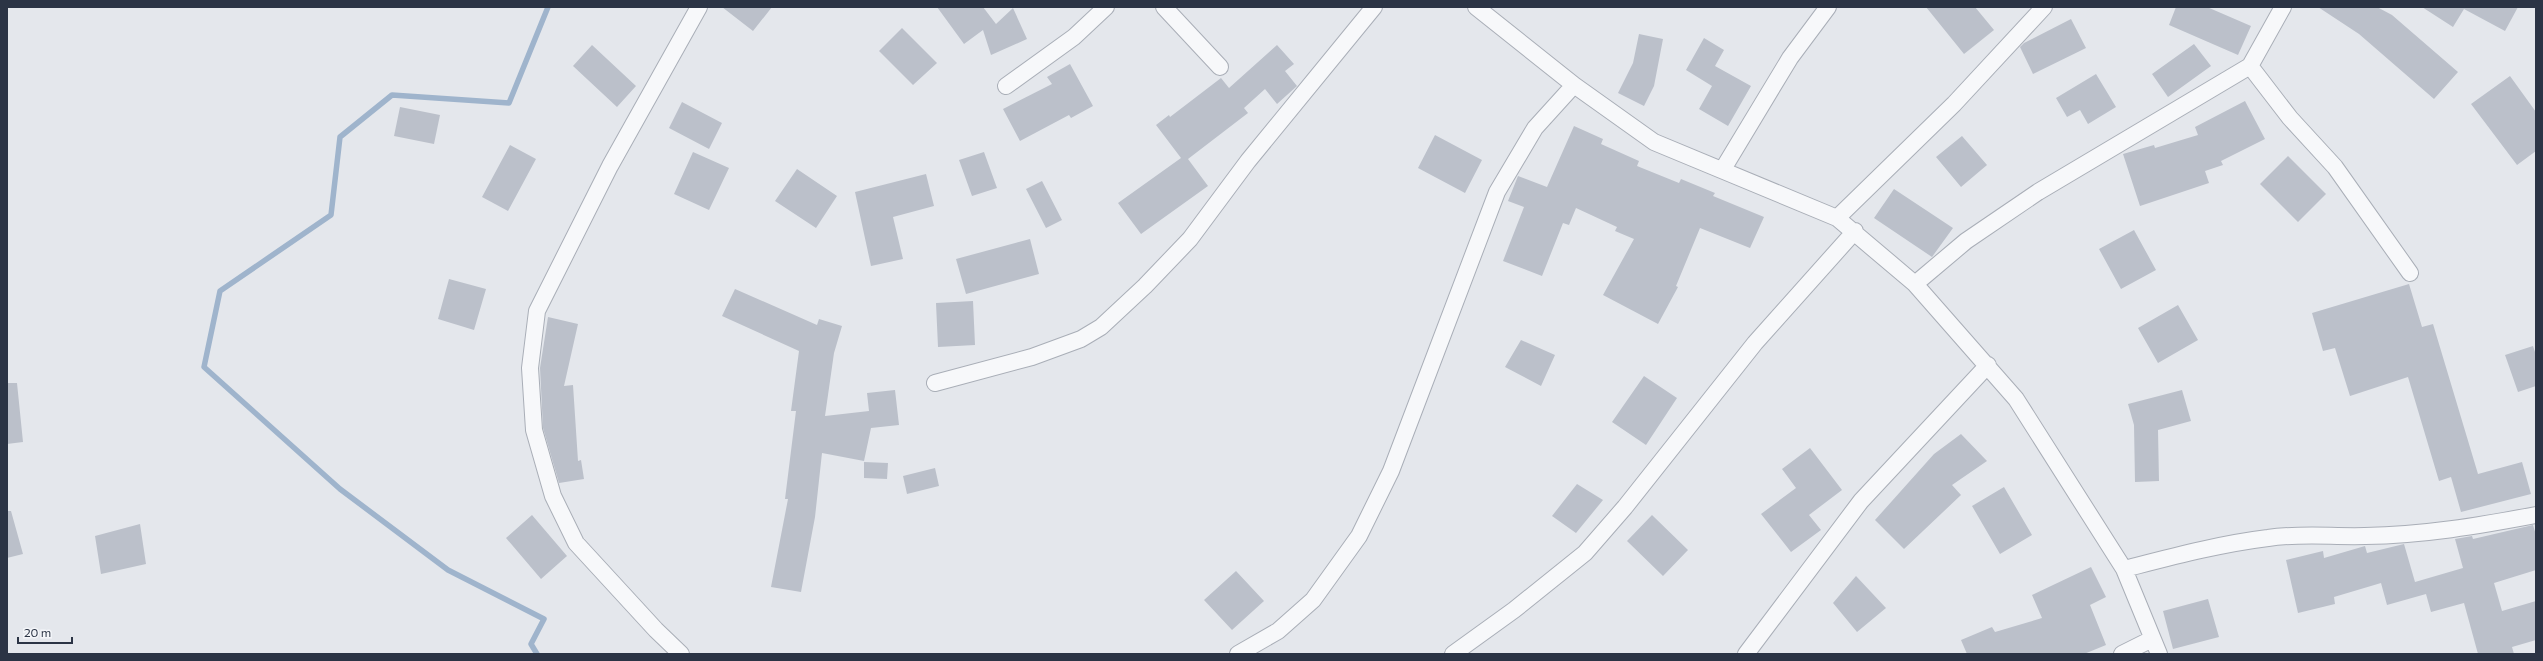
<svg xmlns="http://www.w3.org/2000/svg" width="2543" height="661" font-family="Commissioner,sans-serif">
	<style>
		.lines { fill: none; stroke-linecap: round; stroke-linejoin: round }
		.stream { stroke: #9fb4cc; stroke-width: 5.5 }
		.building { fill: #bbc0ca }
		.minor-casing { stroke: #a9aeb7; stroke-width: 18 }
		.minor { stroke: #f7f8fa; stroke-width: 16 }
	</style>
	<rect width="100%" height="100%" fill="#e4e7ec"/>
	<g class="lines">
		<path class="stream" d="M537,654L531,644L544,619L448,570L340,489L204,367L220,291L331,215L340,137L392,95L509,103L548,7"/>
	</g>
	<path class="building" d="M722,7H772L753,31Z
		M937,7H983L996,24L1013,8L1027,39L991,55L983,30L964,44Z
		M1926,7H1975L1994,30L1964,54Z
		M2176,7H2207L2251,26L2238,55L2169,25Z
		M2318,7H2377L2392,15L2458,72L2434,99L2359,34Z
		M2422,7H2518L2505,31L2464,9L2453,27Z
		M2071,19L2086,48L2033,74L2020,47L2024,43Z
		M902,28L937,63L913,85L879,51Z
		M1639,34L1663,39L1654,86L1644,106L1618,93L1633,63Z
		M1704,38L1724,50L1715,66L1751,86L1728,126L1699,109L1712,86L1686,70Z
		M2194,44L2211,66L2168,97L2152,74Z
		M592,45L636,86L617,107L573,66Z
		M1277,45L1294,64L1285,71L1297,86L1277,104L1265,89L1244,108L1248,113L1188,159L1208,186L1141,234L1118,203L1181,158L1156,125L1169,115L1170,117L1221,78L1229,88Z
		M1070,64L1093,106L1071,118L1069,115L1020,141L1003,109L1052,84L1047,77Z
		M2096,74L2116,107L2088,124L2080,110L2067,117L2056,98Z
		M2510,76L2536,112V151L2517,165L2471,104Z
		M2245,101L2265,139L2221,161L2223,165L2205,171L2209,183L2140,206L2123,154L2154,145L2155,148L2198,135L2195,127Z
		M682,102L722,123L709,149L669,128Z
		M400,107L440,115L434,144L394,136Z
		M1574,126L1603,139L1601,144L1639,161L1637,166L1679,183L1681,179L1715,193L1713,196L1764,217L1750,248L1700,228L1676,286L1678,287L1658,324L1603,295L1634,239L1615,231L1617,227L1576,208L1569,225L1563,223L1542,276L1503,261L1524,207L1508,201L1518,176L1547,187Z
		M1435,135L1482,160L1465,193L1418,168Z
		M1962,136L1987,165L1961,187L1936,157Z
		M510,145L536,159L508,211L482,197Z
		M693,152L729,168L709,210L674,194Z
		M984,152L997,188L972,196L959,160Z
		M2288,156L2326,194L2298,222L2260,184Z
		M797,169L837,196L816,228L775,201Z
		M926,174L934,206L893,217L903,259L871,266L855,192Z
		M1042,181L1062,220L1046,228L1026,189Z
		M1894,189L1953,228L1932,257L1874,218Z
		M2134,230L2156,270L2121,289L2099,249Z
		M1030,239L1039,274L966,294L956,259Z
		M449,279L486,289L474,330L438,319Z
		M2409,284L2422,327L2433,324L2478,474L2522,462L2531,494L2461,512L2451,477L2439,481L2408,377L2350,396L2335,348L2323,351L2312,313Z
		M735,289L817,325L819,319L842,326L834,353L825,416L869,411L867,393L895,390L899,425L871,428L864,461L822,453L815,517L801,592L771,587L788,499H785L796,411H791L799,351L722,316Z
		M973,301L975,345L938,347L936,303Z
		M2178,305L2198,340L2158,363L2138,328Z
		M548,317L578,324L564,386L573,385L578,461L581,460L584,479L559,483L543,428L540,368Z
		M1521,340L1555,355L1541,386L1505,367Z
		M2533,346L2536,355V386L2518,392L2505,355Z
		M1644,376L1677,398L1646,445L1612,422Z
		M7,383H17L23,442L7,444Z
		M2182,390L2191,421L2158,430L2159,481L2135,482L2134,425L2128,404Z
		M1961,434L1987,461L1952,485L1961,495L1904,549L1875,520L1934,454Z
		M1810,448L1842,490L1809,515L1821,530L1791,552L1761,514L1796,488L1782,469Z
		M864,462L888,463L887,479L864,478Z
		M935,468L939,486L907,494L903,476Z
		M1577,484L1603,500L1576,533L1552,516Z
		M2004,487L2032,535L2000,554L1972,506Z
		M7,511H11L23,554L7,558Z
		M532,515L567,556L541,579L506,538Z
		M1652,515L1688,550L1663,576L1627,541Z
		M140,524L146,564L101,574L95,536Z
		M2533,525L2536,535V570L2494,583L2502,611L2536,601V640L2512,647L2514,654H2478L2464,603L2431,612L2426,594L2387,605L2381,583L2334,597L2335,604L2298,613L2286,560L2323,551L2324,558L2365,546L2367,553L2404,544L2415,582L2463,568L2455,539L2472,536L2473,539Z
		M2091,567L2106,597L2090,605L2106,645L2084,654H1967L1961,640L1992,627L1995,632L2042,618L2032,595Z
		M1236,571L1264,601L1232,630L1204,600Z
		M1856,576L1886,608L1857,632L1833,603Z
		M2208,599L2219,637L2173,649L2163,611Z"/>
	<g class="lines">
		<g class="minor-casing">
			<path id="minor" d="M1164,7L1220,67
				M1476,7L1574,85L1654,142L1837,218L1915,284L2016,399L2124,569L2159,654
				M2250,66L2283,7
				M1006,86L1074,37L1106,7
				M1723,169L1790,58L1828,7
				M1837,218L1954,104L2044,7
				M1915,284L1966,241L2038,192L2250,66L2290,118L2335,167L2410,273
				M935,383L1032,357L1081,339L1101,327L1145,286L1190,239L1248,161L1374,7
				M2124,569C2171,557 2219,544 2268,538C2301,533 2333,537 2365,536C2424,535 2478,526 2536,515
				M681,654L656,630L576,543L553,496L534,430L530,368L537,311L610,166L699,7
				M1238,654L1278,631L1313,600L1359,536L1391,471L1497,192L1535,128L1574,85
				M1453,654L1514,610L1585,553L1625,507L1755,343L1855,231
				M1746,654L1861,501L1988,365
				M2122,654L2152,639"/>
		</g>
		<use href="#minor" class="minor"/>
	</g>
	<rect width="2543" height="661" fill="none" stroke="#2b3445" stroke-width="16"/>
	<path d="M18 637v6h54v-6" fill="none" stroke="#2b3445" stroke-width="2"/>
	<text x="24" y="637" font-size="12" fill="#2b3445" stroke="#f4f6f9" stroke-width="3" paint-order="stroke">20 m</text>
</svg>
